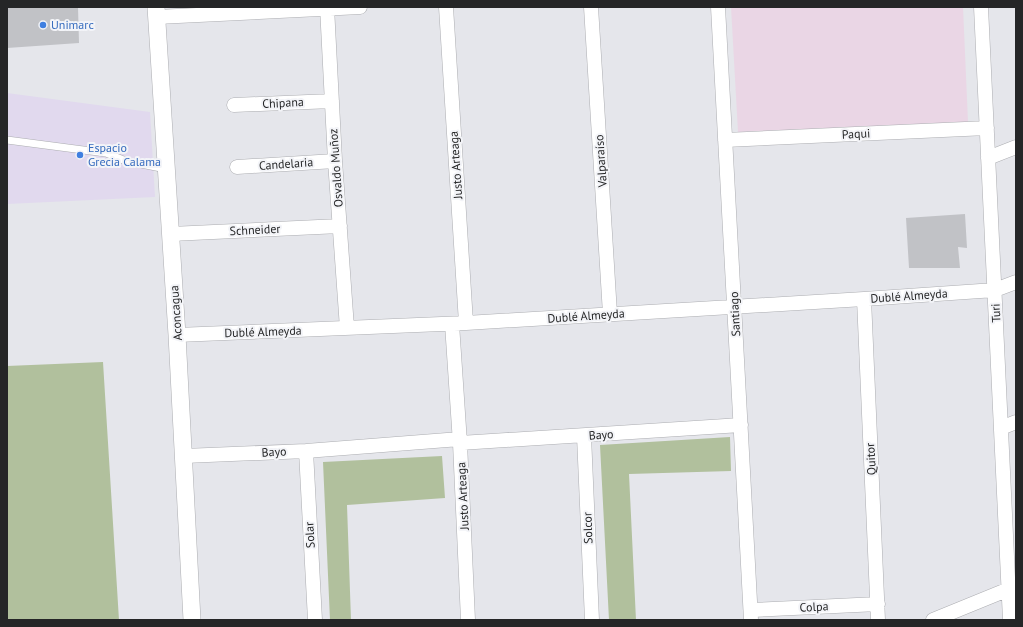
<svg xmlns="http://www.w3.org/2000/svg" width="1023" height="627" font-family="'PT Sans',sans-serif">
	<style>
		.commercial { fill: #e1d9ee }
		.education { fill: #ead6e5 }
		.green { fill: #b1c09d }
		.building { fill: #c1c2c6 }
		.lines { fill: none; stroke-linecap: round; stroke-linejoin: round }
		.service-casing { stroke: #acadb1; stroke-width: 8 }
		.minor-casing { stroke: #acadb1; stroke-width: 15 }
		.tertiary-casing { stroke: #acadb1; stroke-width: 18 }
		.service { stroke: #fff; stroke-width: 7 }
		.minor { stroke: #fff; stroke-width: 14 }
		.tertiary { stroke: #fff; stroke-width: 17 }
		.shop-dot { fill: #3f7fe0; stroke: #f3f4f8; stroke-width: 1.5 }
		.labels { text-anchor: middle; stroke-width: 4; stroke-linejoin: round; paint-order: stroke }
		.shop-label { font-size: 12px; fill: #366cbe; stroke: #f3f4f8; text-anchor: start }
		.street-label { font-size: 12px; fill: #252627; stroke: #f3f4f8 }
	</style>
	<rect width="100%" height="100%" fill="#e5e6eb"/>
	<path class="commercial" d="M7,93L150,112L155,197L7,204Z"/>
	<path class="education" d="M731,7H963L968,122L738,132Z"/>
	<path class="green" d="M103,362L119,620H7V366Z
		M730,437L731,471L629,474L636,620H609L600,445Z
		M442,456L445,498L347,505L351,620H330L323,462Z"/>
	<path class="building" d="M7,7H78L79,43L7,48Z
		M965,214L967,248L958,247L960,268H909L906,218Z"/>
	<g class="lines">
		<g class="service-casing">
			<path id="service" d="M7,140L106,153L126,161L166,169"/>
		</g>
		<g class="minor-casing">
			<path id="minor" d="M327,7L335,161L347,328
				M446,7L466,323
				M591,7L610,314
				M718,7L751,620
				M981,7L1010,620
				M157,17L360,7
				M234,105L332,101
				M725,140L987,128
				M988,158L1016,147
				M237,167L335,161
				M171,234L340,226
				M864,299L878,620
				M452,324L460,443L468,620
				M177,335L466,323L864,299L995,290L1016,282
				M1001,428L1016,422
				M584,436L592,620
				M460,443L741,425
				M306,451L315,620
				M184,456L306,451L460,439
				M751,610L878,604
				M933,620L1009,589"/>
		</g>
		<g class="tertiary-casing">
			<path id="tertiary" d="M156,7L177,335L192,620"/>
		</g>
		<use href="#service" class="service"/>
		<use href="#minor" class="minor"/>
		<use href="#tertiary" class="tertiary"/>
	</g>
	<g class="shop-dot">
		<circle cx="43" cy="25" r="4"/>
		<circle cx="80" cy="155" r="4"/>
	</g>
	<g class="labels">
		<g class="shop-label">
			<text x="51" y="29">Unimarc</text>
			<text x="88" y="152">Espacio<tspan x="88" dy="14">Grecia Calama</tspan></text>
		</g>
		<g class="street-label">
			<text transform="translate(283 103) rotate(-3)" y="4">Chipana</text>
			<text transform="translate(856 134) rotate(-3)" y="4">Paqui</text>
			<text transform="translate(601 161) rotate(-94)" y="4">Valparaíso</text>
			<text transform="translate(286 164) rotate(-4)" y="4">Candelaria</text>
			<text transform="translate(456 165) rotate(-94)" y="4">Justo Arteaga</text>
			<text transform="translate(336 168) rotate(-94)" y="4">Osvaldo Muñoz</text>
			<text transform="translate(255 230) rotate(-3)" y="4">Schneider</text>
			<text transform="translate(909 296) rotate(-4)" y="4">Dublé Almeyda</text>
			<text transform="translate(176 313) rotate(-94)" y="4">Aconcagua</text>
			<text transform="translate(996 313) rotate(-93)" y="4">Turi</text>
			<text transform="translate(735 314) rotate(-93)" y="4">Santiago</text>
			<text transform="translate(586 316) rotate(-4)" y="4">Dublé Almeyda</text>
			<text transform="translate(263 332) rotate(-2)" y="4">Dublé Almeyda</text>
			<text transform="translate(601 435) rotate(-4)" y="4">Bayo</text>
			<text transform="translate(274 452) rotate(-3)" y="4">Bayo</text>
			<text transform="translate(871 459) rotate(-93)" y="4">Quitor</text>
			<text transform="translate(463 496) rotate(-93)" y="4">Justo Arteaga</text>
			<text transform="translate(588 528) rotate(-92)" y="4">Solcor</text>
			<text transform="translate(310 535) rotate(-93)" y="4">Solar</text>
			<text transform="translate(814 607) rotate(-3)" y="4">Colpa</text>
		</g>
	</g>
	<rect width="1023" height="627" fill="none" stroke="#252627" stroke-width="16"/>
</svg>
